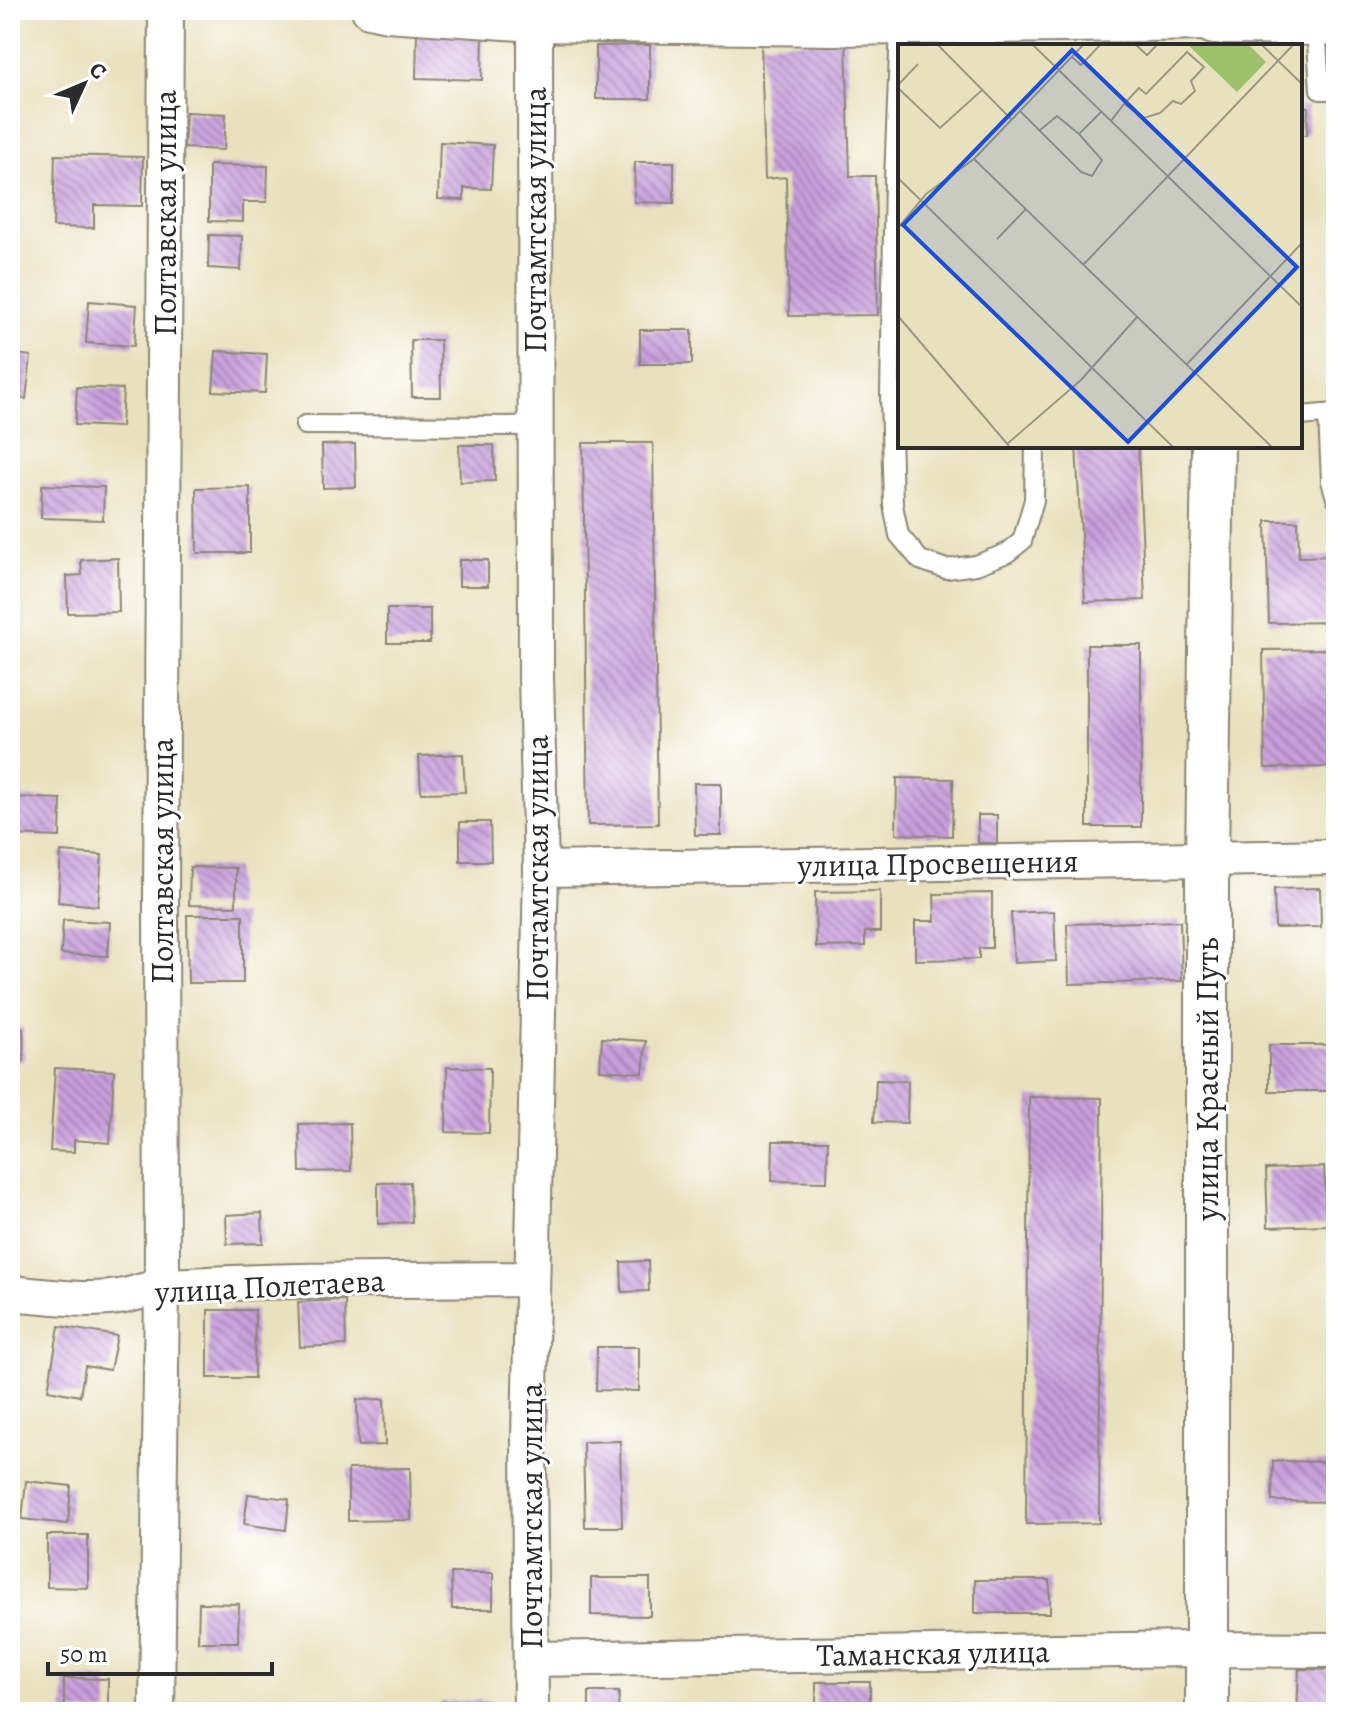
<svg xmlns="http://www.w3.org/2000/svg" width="1346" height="1722" font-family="Alegreya,serif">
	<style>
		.building { fill: url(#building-back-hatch) }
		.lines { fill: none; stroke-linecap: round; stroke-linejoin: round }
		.service-casing { stroke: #8a8674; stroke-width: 22 }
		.minor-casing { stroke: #8a8674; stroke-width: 38 }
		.tertiary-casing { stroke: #8a8674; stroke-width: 46 }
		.service { stroke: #fff; stroke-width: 18 }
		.minor { stroke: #fff; stroke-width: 34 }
		.tertiary { stroke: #fff; stroke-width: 42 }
		.labels { text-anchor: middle; stroke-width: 6; stroke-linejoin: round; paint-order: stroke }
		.street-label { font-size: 32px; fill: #2b2b2b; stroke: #fff }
		.inset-road { fill: none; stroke: #9c9883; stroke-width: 2 }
		.view { fill: #1d4ed8; fill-opacity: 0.15; stroke: #1d4ed8; stroke-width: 4 }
		.inset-edge { fill: none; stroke: #2b2b2b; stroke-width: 4 }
	</style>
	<defs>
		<pattern id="building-back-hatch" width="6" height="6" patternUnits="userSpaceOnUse" patternTransform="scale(2)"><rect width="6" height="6" fill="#c79edb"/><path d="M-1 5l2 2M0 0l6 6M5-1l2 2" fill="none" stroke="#a281b2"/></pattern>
	</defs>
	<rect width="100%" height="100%" fill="#fff"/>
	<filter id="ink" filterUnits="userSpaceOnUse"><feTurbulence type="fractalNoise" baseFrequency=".0125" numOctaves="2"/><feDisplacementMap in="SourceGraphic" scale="16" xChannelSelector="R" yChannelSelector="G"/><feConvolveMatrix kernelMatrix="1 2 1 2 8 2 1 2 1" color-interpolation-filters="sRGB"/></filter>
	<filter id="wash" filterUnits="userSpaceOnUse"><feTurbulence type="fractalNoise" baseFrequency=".006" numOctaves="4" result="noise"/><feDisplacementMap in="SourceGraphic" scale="32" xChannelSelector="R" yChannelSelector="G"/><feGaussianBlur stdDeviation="1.8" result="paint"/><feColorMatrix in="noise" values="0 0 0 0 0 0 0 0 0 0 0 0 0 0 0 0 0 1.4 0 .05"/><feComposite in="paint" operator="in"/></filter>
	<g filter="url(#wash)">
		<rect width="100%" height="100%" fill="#e8e1bd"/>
		<g id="blocks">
			<path class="building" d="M417,33L483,35L482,80L416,78Z
				M846,40L850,176H875L878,315L789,316L786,177L765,179L761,43Z
				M650,45V99H596V46Z
				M1300,106L1308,107L1307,135H1300Z
				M186,112L226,114L224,150L184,148Z
				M440,142L493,145L491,189L464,188V200L438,199Z
				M55,155L143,157L142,206L94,205V228L53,227Z
				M635,162H674V203L634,202Z
				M209,165L268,166L267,202H243V222L209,221Z
				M209,235L242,236L241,270L208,268Z
				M89,301L137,305L134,346L86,343Z
				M640,330H692V364H640Z
				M411,340H440L441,397H412Z
				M216,351L267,354L265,393L213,391Z
				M10,353L31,356L26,399L10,397Z
				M77,387L123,389L121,427L75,425Z
				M583,443H653L658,824L588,825Z
				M355,444L356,487L323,488L322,445Z
				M459,445H494L495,481L460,482Z
				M1076,446H1138L1145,600L1085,602Z
				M42,485L104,487L103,520L41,518Z
				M250,487V553H197L196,488Z
				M1266,521H1298L1299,557L1336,556V622L1269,623Z
				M118,558L119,612L68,613L67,576L82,575L81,560Z
				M459,560H488V586H459Z
				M387,609H430V643H387Z
				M1087,645H1141V827H1087Z
				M1331,649L1332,767L1265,768L1263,650Z
				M463,754L465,792L421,793L419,756Z
				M897,778L953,779L952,836L896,834Z
				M694,783H721V835H695Z
				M14,797L61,799L60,837L13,835Z
				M978,815H997V843H978Z
				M460,822H490L491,861H460Z
				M61,852L102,855L98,906L58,902Z
				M190,867L236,868V906L189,905Z
				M1320,888L1321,927L1275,928L1274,889Z
				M880,891V932H865V946L816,947L815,892Z
				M992,893V948H979V959L915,960V921H935L934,894Z
				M1054,911L1056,961L1014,963L1011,913Z
				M187,915H243V983H188Z
				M63,920L110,922L108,956L61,954Z
				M1180,921L1182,981L1069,984L1067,924Z
				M10,1028H23L24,1061H10Z
				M602,1038L646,1041L643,1073L600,1070Z
				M1269,1045H1336V1091H1269Z
				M447,1067L490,1068L489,1133L446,1132Z
				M55,1068L114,1071L110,1143L74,1140V1152L50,1151Z
				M876,1080L908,1081L907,1123L874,1122Z
				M1029,1097L1102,1098L1099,1523L1026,1524Z
				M350,1123L351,1171L300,1172L299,1124Z
				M773,1141H828L827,1182L772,1181Z
				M1324,1167L1327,1225L1268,1227L1266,1169Z
				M410,1182L412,1222L378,1224V1183Z
				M262,1213L263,1243L227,1244L226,1215Z
				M648,1261L649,1291L622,1292L621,1262Z
				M345,1300L346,1345L300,1347L298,1302Z
				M208,1310H255L254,1378H208Z
				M59,1326L117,1336L110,1370L85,1366L80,1396L48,1390Z
				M597,1347H639V1391L596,1390Z
				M384,1399L385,1445L358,1446L357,1400Z
				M620,1441L622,1527H585L583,1442Z
				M1273,1461L1336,1462V1502L1272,1501Z
				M410,1468L411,1520L348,1521V1469Z
				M26,1481L71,1486L68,1524L22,1519Z
				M248,1494L289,1499L286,1530L244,1524Z
				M47,1535H88V1588L47,1587Z
				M451,1573H493V1609H452Z
				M591,1578H650V1616L591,1615Z
				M975,1580H1050V1613H975Z
				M199,1603L239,1604L238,1642H198Z
				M1299,1669L1336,1670V1712H1297Z
				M64,1678L108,1679V1712H64Z
				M816,1682H870V1712H816Z
				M589,1692H619L618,1712H589Z
				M488,1700V1712H442L441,1702Z"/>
		</g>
	</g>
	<g filter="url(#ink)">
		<use href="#blocks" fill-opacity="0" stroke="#8a8674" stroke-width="2"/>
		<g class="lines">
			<g class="service-casing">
				<path id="service" d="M1316,24L1320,90H1336
					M900,27L894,180L890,395L893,505L899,535L920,560L946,569L976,565L1007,553L1022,541L1034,500L1035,446
					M1328,414L1331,481L1336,498
					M1300,416L1336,413
					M305,425L535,426"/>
			</g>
			<g class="minor-casing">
				<path id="minor" d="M369,10L387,14L535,24L834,28L1214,23
					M541,869L1336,857
					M10,1293C46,1296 83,1302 119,1297C135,1295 150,1287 167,1286C288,1279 410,1280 532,1279
					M531,1659L1194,1649L1336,1650
					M157,1712L162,1286L161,900L166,10
					M531,1712L529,1438L541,869L536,677L535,24"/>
			</g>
			<g class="tertiary-casing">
				<path id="tertiary" d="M1214,23L1336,24
					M1207,1712V859L1213,446"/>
			</g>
			<use href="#service" class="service"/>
			<use href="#minor" class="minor"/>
			<use href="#tertiary" class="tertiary"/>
		</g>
	</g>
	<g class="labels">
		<g class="street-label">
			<text transform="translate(165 213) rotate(-90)" y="11">Полтавская улица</text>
			<text transform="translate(535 220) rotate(-90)" y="11">Почтамтская улица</text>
			<text transform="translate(162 861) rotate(-90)" y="11">Полтавская улица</text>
			<text transform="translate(938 863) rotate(-1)" y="11">улица Просвещения</text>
			<text transform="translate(537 868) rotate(-90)" y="11">Почтамтская улица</text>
			<text transform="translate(1207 1079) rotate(-90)" y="11">улица Красный Путь</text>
			<text transform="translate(270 1286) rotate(-3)" y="11">улица Полетаева</text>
			<text transform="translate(531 1516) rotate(-90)" y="11">Почтамтская улица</text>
			<text transform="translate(933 1653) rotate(-1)" y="11">Таманская улица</text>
		</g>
	</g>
	<g transform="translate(898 44)">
		<rect width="404" height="404" fill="#e8e1bd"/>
		<path d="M289,0H350L368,18L339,48Z" fill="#9dc06a"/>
		<path class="inset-road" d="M39,0L114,76M134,0L404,263M237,0L249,11L260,0M363,0L404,40M174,13L183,21L203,0M0,41L20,20M0,44L42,84L84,46M122,67L183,128L194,132L204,116L181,90L203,68M213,77L226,60L241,44L248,50L289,8L306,23L293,37L297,47L283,60L275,57L262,69L246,74L226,60M141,87L159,72L181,90M76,115L375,404M0,134L276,404M0,184L28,150L76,115L186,0M99,195L128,165M186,220L396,0M0,272L111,402M288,321L404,199M109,400L183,336L239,273"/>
		<path class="view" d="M174,6L399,223L230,398L5,181Z"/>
		<rect width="404" height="404" class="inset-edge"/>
	</g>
	<rect width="1346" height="1722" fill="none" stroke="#fff" stroke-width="40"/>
	<g transform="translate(84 84) rotate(46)" stroke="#ffffff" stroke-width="6" paint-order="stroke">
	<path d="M0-6L14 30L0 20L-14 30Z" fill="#2b2b2b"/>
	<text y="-12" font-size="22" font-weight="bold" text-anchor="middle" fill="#2b2b2b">С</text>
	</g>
	<path d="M48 1662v12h224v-12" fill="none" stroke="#2b2b2b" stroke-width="4"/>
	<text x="60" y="1662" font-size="24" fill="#2b2b2b" stroke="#ffffff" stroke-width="6" paint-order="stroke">50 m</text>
</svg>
